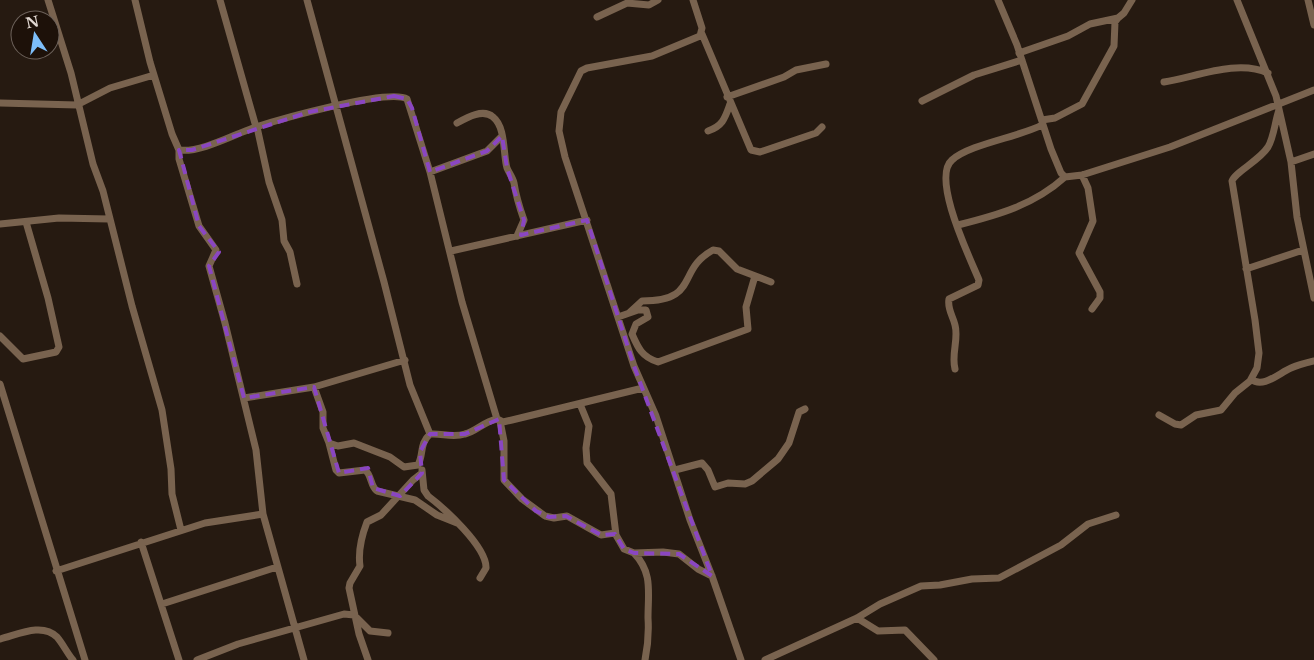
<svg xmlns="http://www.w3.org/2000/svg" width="1314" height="660" font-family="'Libre Baskerville',serif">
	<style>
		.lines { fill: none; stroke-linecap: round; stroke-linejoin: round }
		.minor { stroke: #79634f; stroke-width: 7 }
		.marked { fill: none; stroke: #8a46c2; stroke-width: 4; stroke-dasharray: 10 6; stroke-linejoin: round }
	</style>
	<rect width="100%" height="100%" fill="#261a11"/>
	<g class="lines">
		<path class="minor" d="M48,0L71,73L93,164L103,191L132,306L162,410L171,469L172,494L181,530
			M135,0L150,62L172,134L179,150C200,153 233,135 253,128C277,120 389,88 407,99L430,172L462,302L497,419L503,422L512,420L643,388
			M220,0L256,127
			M307,0L384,282L410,385L430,434
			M693,0L702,28L700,36L652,56L587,68L581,71L561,112L559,131L565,157L634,366L656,416L690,520L712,576L741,660
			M998,0L1017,45L1051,149L1061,173L1065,177L1082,175L1170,147L1314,90
			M1237,0L1276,96L1291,162L1297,217L1314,298
			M1308,0L1314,25
			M597,17L627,3L649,5L658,0
			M702,34L751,150L760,152L816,133L822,127
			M1019,53L1068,36L1090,24L1118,18L1124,13L1132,0
			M1164,82C1196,77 1237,59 1268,73
			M727,97L784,77L796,70L826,64
			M922,101L974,75L1022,60
			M0,103L77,105L110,88L154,75
			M1042,120L1055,118L1082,104L1114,46L1115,22L1118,18
			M457,123C466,118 483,108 493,117C506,127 503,155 507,168C509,173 513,178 514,183C516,196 519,206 524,220L517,236
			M257,127L269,182L282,220L284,241L290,252L297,284
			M708,131C723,126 725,118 730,104
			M179,150V159L199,226L216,250L209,266L225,323L256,450L263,514L304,660
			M1291,162L1314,154
			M430,172L487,151L502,136
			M1082,175L1088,188L1093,221L1079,253L1100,292V298L1092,309
			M0,224L59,218L109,219
			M958,225C998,215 1034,205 1065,177
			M451,251L587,220
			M1246,269L1303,250
			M630,312L642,301C700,301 676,270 713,250L719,251L737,269L771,282
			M618,317L638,310H646L648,317L636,324L632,334C638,348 642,357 658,362L748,329L746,307L755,276
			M0,336L23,359L56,352L59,347L48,298L26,222
			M955,369C951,354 959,339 955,325C953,316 947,309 949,299L978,285L979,280C970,258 931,178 952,160C970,144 1019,137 1042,125
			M1251,379C1263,389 1279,373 1291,368C1298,365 1306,363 1314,361
			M0,384L85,660
			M314,387L323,412V428L329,443L338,446L354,443L390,457L404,467L418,465C424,454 419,444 430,434C442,433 452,438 465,434C477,431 483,422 497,419
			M244,398L314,387L405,360
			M580,404L589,426L586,448L587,463L611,494L616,535L624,549L634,553L663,552L679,554L698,569L712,576
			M1159,415L1175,424L1181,425L1196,415L1221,410L1235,393L1250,381L1257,368L1259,353L1255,320L1232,181C1235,172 1259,161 1268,147C1274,137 1275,121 1279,110
			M500,421L504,441V480L522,499L545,516L554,518L567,516L601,535L615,533
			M329,443L336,470L339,473L365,470C372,475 370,486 377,491L415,500L437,515L457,523
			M422,470L424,490L428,496C444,508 487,547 486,568L480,578
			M675,470L702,463L708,470L715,487L728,483L745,484L752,481L778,459L789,443L799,412L805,409
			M141,542L179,660
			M634,553C653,573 648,592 648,618C649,633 648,645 645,660
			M56,571L205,523L263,514
			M162,604L277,567
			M857,618L878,631L905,630L934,660
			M0,639C17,635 42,622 57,637C63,644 67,653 73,660
			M197,660L238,644L344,614L354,615L370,631L388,633
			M368,660L359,634L349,588L350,583L360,566C358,552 362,535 367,522L381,515L413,480L422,473
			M765,660L857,618L880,604L921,586L940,585L972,579L999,578L1061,545L1088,524L1116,515"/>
	</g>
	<path class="marked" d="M394,96L407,99L412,108L430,172L487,151L502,136L507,168L524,220L521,235L587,220L634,366L712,576L679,554L634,553L624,549L615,534L601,535L566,516L549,517L536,511L504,480L499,419L465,434H430L420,452L422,473L400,496L373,488L368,468L339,473L314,387L244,398L209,266L219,252L199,226L179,150H192L309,112Z"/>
	<g transform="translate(35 35) rotate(348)"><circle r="24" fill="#1d1109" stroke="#6c615a"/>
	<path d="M0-4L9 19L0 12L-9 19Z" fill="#7dbef9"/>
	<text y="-8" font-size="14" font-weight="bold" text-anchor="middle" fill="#e2d9d3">N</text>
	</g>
</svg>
